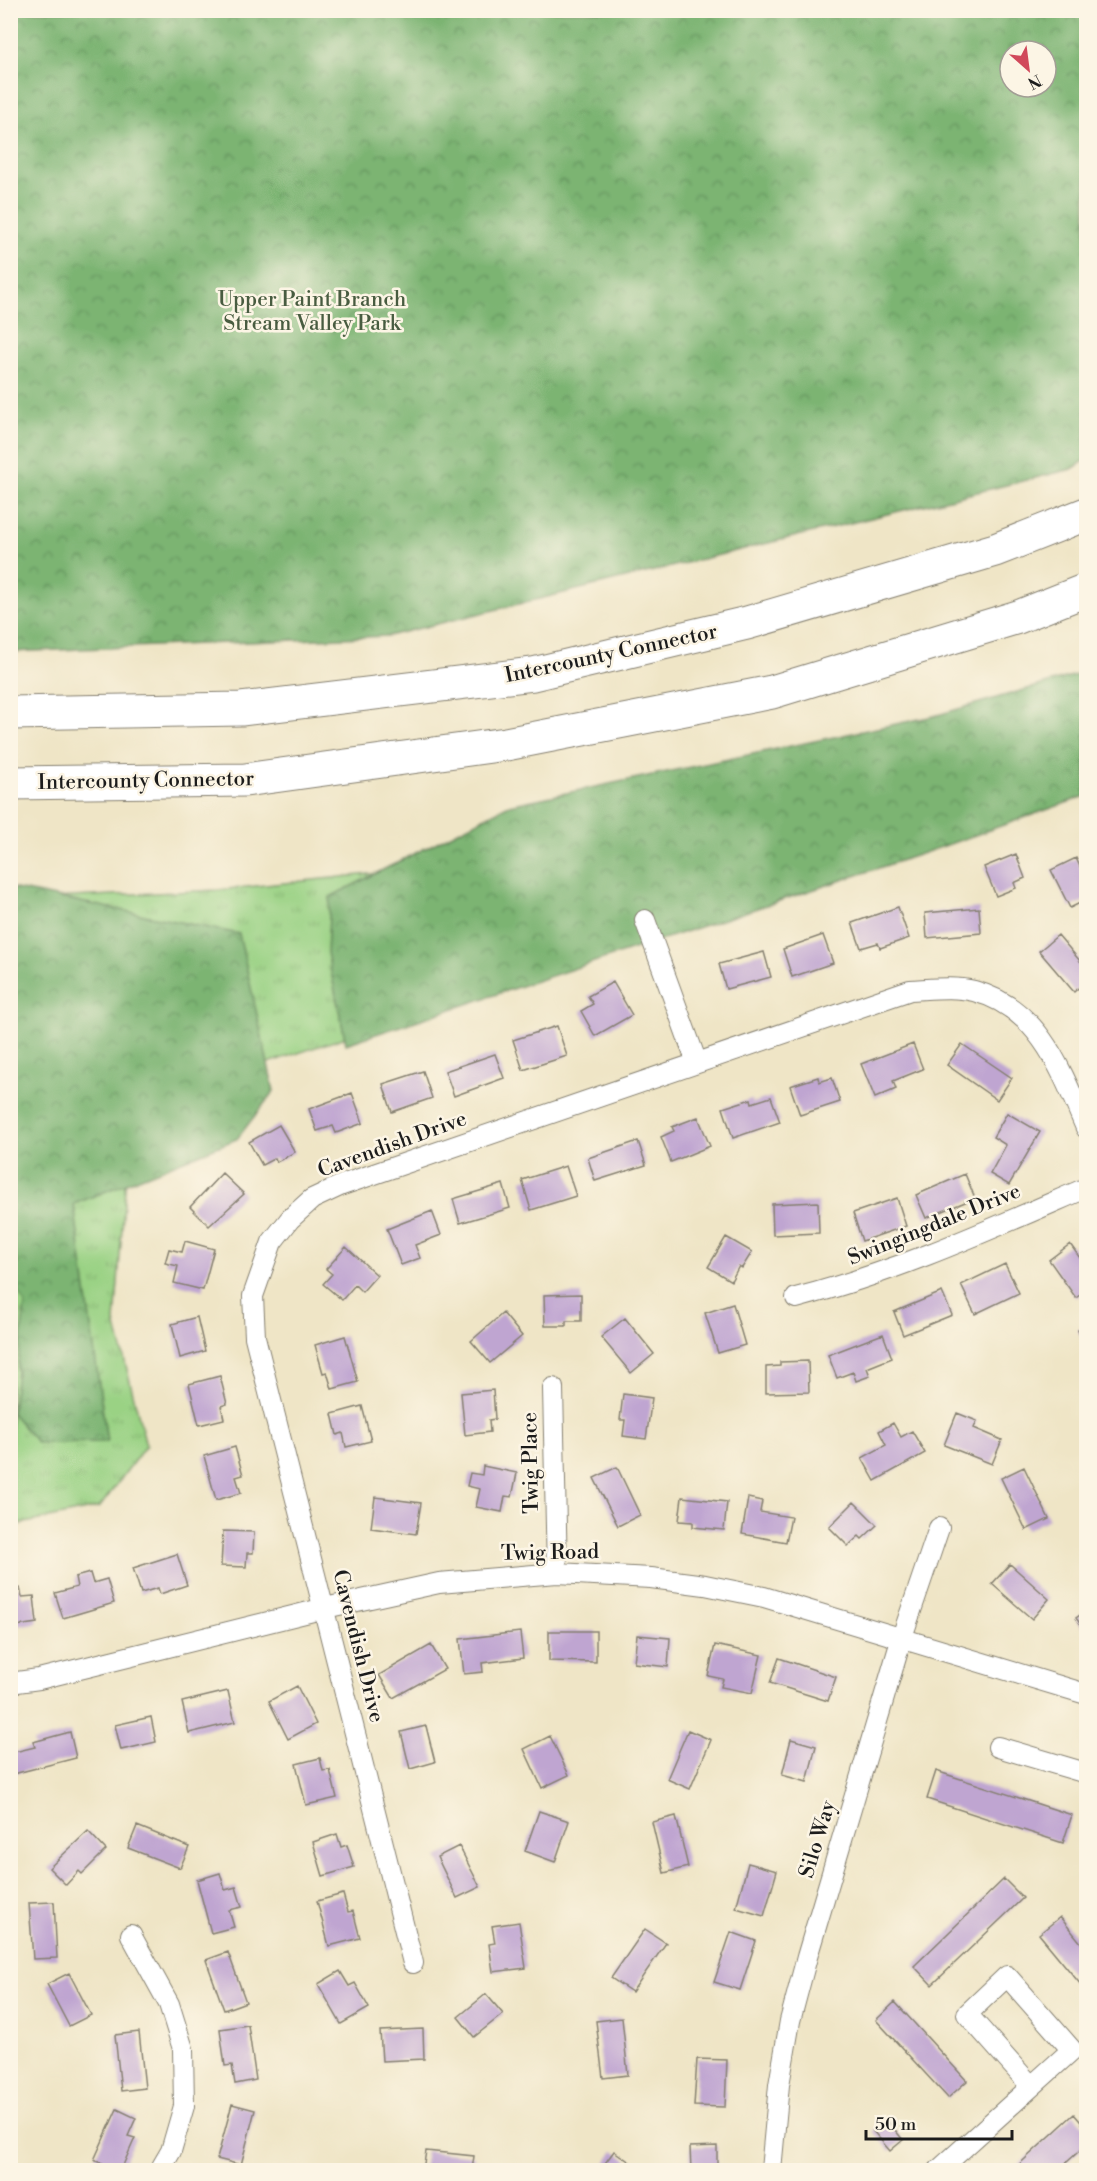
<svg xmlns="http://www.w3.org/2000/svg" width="1097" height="2181" font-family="'Libre Bodoni',serif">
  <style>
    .grass { fill: url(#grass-tufts); stroke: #5b7750; stroke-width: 1.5 }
    .forest { fill: url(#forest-crowns); stroke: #4c6847; stroke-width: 1.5; fill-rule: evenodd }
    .building { fill: #bfa5d1 }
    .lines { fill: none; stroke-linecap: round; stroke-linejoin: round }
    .minor-casing { stroke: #868071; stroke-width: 22 }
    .motorway-casing { stroke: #868071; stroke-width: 35 }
    .minor { stroke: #fff; stroke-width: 20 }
    .motorway { stroke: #fff; stroke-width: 33 }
    .labels { text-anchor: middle; stroke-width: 5; stroke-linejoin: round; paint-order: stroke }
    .park-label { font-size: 21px; fill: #485c40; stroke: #fcf5e5 }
    .street-label { font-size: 21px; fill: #1c1c1c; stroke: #fcf5e5 }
  </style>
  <defs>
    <pattern id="grass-tufts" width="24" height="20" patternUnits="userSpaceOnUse" patternTransform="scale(1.5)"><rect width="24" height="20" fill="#9ad284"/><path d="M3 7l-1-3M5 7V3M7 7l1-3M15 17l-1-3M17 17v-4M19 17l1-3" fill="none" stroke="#84b471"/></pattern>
    <pattern id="forest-crowns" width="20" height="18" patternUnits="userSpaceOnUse" patternTransform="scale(1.5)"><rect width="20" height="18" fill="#7bb472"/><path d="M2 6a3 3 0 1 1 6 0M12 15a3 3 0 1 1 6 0" fill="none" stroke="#64925d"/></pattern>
  </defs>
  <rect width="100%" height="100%" fill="#fcf5e5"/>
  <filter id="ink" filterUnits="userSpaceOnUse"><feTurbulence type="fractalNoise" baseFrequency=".0167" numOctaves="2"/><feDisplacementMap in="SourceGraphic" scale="12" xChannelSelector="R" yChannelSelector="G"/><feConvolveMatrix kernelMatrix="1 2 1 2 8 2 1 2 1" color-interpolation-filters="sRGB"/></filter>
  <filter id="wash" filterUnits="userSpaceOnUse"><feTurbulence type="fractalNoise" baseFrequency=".008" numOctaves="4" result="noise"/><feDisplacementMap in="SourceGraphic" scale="24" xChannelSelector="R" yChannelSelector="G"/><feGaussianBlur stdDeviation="1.35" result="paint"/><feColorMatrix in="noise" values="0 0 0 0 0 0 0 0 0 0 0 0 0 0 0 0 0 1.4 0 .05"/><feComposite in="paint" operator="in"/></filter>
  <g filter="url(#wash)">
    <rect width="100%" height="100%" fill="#efe5c6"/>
    <!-- grass -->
    <path class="grass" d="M398 871 630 942 131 1109 115 1322 146 1445 100 1507 11 1526 10 900 218 890Z"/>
    <!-- forest -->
    <path class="forest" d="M10 11H1086V460L1072 469 388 636 11 652ZM1010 51H1046V87H1010Z
      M1086 672V796L924 853 346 1044 327 953 330 897 509 805 934 716Z
      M11 888 239 934 274 1091 237 1139 74 1204 107 1442 37 1443 12 1413 25 1304 10 1276Z"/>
    <g id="blocks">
      <!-- building -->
      <path class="building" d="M1016 854 1025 878 1014 883 1016 888 996 896 984 867Z
        M1076 858 1086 880V900L1070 908 1051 870Z
        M898 907 909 938 880 948 878 943 861 948 852 923Z
        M979 908 981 933 927 938 925 913Z
        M823 935 833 963 792 977 783 949Z
        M1058 935 1086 968V981L1074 992 1039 951Z
        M764 952 771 977 726 989 719 964Z
        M613 982 632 1015 595 1036 581 1011 593 1004 588 996Z
        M557 1026 567 1056 523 1070 513 1040Z
        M913 1044 923 1069 893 1081 896 1089 875 1098 861 1064Z
        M962 1044 1012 1078 997 1100 947 1065Z
        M495 1054 504 1078 454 1096 445 1071Z
        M423 1071 432 1098 392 1112 383 1084Z
        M818 1077 819 1082 832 1078 840 1102 800 1115 790 1086Z
        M352 1093 363 1123 336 1133 333 1126 317 1131 309 1109Z
        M771 1097 780 1122 733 1138 723 1108 751 1099 752 1103Z
        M1007 1113 1040 1132 1009 1185 990 1174 1006 1145 993 1137Z
        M698 1117 710 1146 671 1162 661 1137 674 1131 672 1127Z
        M279 1125 295 1152 277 1162 275 1158 262 1165 249 1142Z
        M638 1141 646 1165 595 1181 588 1158Z
        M566 1166 576 1196 531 1210 522 1180Z
        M222 1173 244 1194 209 1226 190 1207Z
        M965 1174 975 1198 926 1218 916 1195Z
        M503 1184 510 1208 460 1223 453 1199Z
        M897 1198 906 1226 862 1241 853 1213Z
        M818 1202 819 1233 773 1235 772 1204Z
        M432 1211 441 1235 415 1245 420 1258 401 1265 387 1229Z
        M726 1237 752 1252 742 1268 739 1266 731 1281 708 1267Z
        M185 1241 214 1249 203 1290 174 1283 178 1266 165 1263 169 1249 182 1252Z
        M1070 1244 1080 1258 1085 1255 1086 1258V1290L1076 1298 1049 1260Z
        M346 1247 377 1275 362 1292 355 1285 342 1300 323 1284 332 1274 326 1269Z
        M1005 1264 1019 1293 975 1314 961 1285Z
        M942 1292 952 1315 903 1335 894 1312Z
        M581 1294V1321H566V1326H545L544 1295Z
        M733 1304 745 1345 718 1353 705 1313Z
        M503 1313 522 1336 490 1363 471 1341Z
        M197 1317 205 1351 180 1358 172 1324Z
        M625 1318 654 1354 631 1373 601 1337Z
        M1086 1326V1350L1078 1330Z
        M883 1334 892 1358 867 1368 870 1376 856 1381 853 1372 837 1378 828 1355Z
        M345 1336 358 1382 332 1389 327 1372 323 1373 315 1345Z
        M808 1361 809 1392 766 1393V1367L780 1366V1362Z
        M220 1376 227 1404 221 1406 224 1419 199 1425 189 1384Z
        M493 1390 495 1419 489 1420 490 1432 465 1435 461 1393Z
        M623 1394 652 1398 646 1439 623 1436 625 1420H620Z
        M362 1406 371 1441 346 1447 343 1433 337 1435 332 1414Z
        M957 1413 977 1421 974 1428 1002 1440 992 1464 944 1445Z
        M893 1423 901 1437 912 1431 925 1453 875 1481 862 1458 886 1445 879 1431Z
        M235 1447 243 1475 236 1477 241 1493 216 1500 204 1456Z
        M483 1466 517 1473 512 1497 505 1496 502 1512 476 1507 480 1489 467 1486 470 1473 482 1475Z
        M617 1467 640 1515 618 1526 594 1478Z
        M1024 1467 1049 1519 1026 1530 1001 1478Z
        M375 1497 421 1503 416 1534 371 1528Z
        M682 1497 727 1502 724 1530 693 1527V1522L679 1521Z
        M748 1498 762 1501 760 1512 791 1517 786 1542 742 1534Z
        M854 1502 877 1525 862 1539 859 1536 848 1546 829 1527Z
        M223 1531 254 1532 253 1553H247L246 1567 221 1566Z
        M177 1554 187 1585 160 1594 158 1588 141 1593 133 1568Z
        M1010 1564 1049 1599 1032 1619 992 1584Z
        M90 1573 93 1583 107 1579 114 1603 63 1618 55 1593 77 1587 75 1577Z
        M20 1588 22 1597 34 1596 37 1623 10 1627V1589Z
        M1086 1611V1632L1076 1618Z
        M549 1631H596V1662L549 1661Z
        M520 1632 523 1658 482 1663 483 1672 464 1674 460 1639Z
        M637 1635 670 1638 668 1667 634 1663Z
        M431 1645 445 1669 393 1698 379 1675Z
        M715 1645 761 1655 752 1693 721 1687 723 1679 708 1676Z
        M779 1658 836 1677 828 1701 770 1683Z
        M297 1686 316 1724 288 1739 269 1701Z
        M228 1691 235 1722 189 1733 182 1702Z
        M151 1717 156 1742 121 1750 115 1725Z
        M426 1726 435 1762 410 1769 401 1732Z
        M688 1730 711 1740 690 1789 667 1779Z
        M70 1732 76 1758 13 1774 10 1753 35 1747 33 1742Z
        M550 1736 569 1775 542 1788 524 1749Z
        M791 1739 816 1746 807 1782 782 1775Z
        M320 1758 323 1771 330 1770 337 1798 306 1805 296 1764Z
        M936 1771 1072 1815 1063 1843 927 1799Z
        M539 1811 569 1821 555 1862 525 1851Z
        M676 1816 688 1867 664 1873 652 1822Z
        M137 1826 189 1847 180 1868 128 1848Z
        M88 1831 106 1850 82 1874 79 1871 66 1885 49 1868Z
        M337 1834 341 1847 347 1845 354 1867 323 1876 313 1842Z
        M459 1846 480 1887 457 1898 437 1857Z
        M748 1863 777 1871 764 1916 736 1908Z
        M220 1873 225 1890 236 1887 242 1907 229 1910 234 1927 211 1933 197 1880Z
        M1004 1879 1023 1898 932 1985 914 1966Z
        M343 1894 348 1912 353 1911 360 1938 329 1946 317 1901Z
        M54 1902 57 1958 33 1959 29 1903Z
        M1060 1917 1086 1949V1991L1039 1934Z
        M519 1922 526 1968 493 1972 489 1944 495 1943 492 1926Z
        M645 1929 666 1943 632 1992 611 1978Z
        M731 1932 756 1941 740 1990 714 1982Z
        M228 1952 246 2002 224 2010 206 1960Z
        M340 1971 349 1986 355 1983 369 2008 341 2024 318 1984Z
        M69 1973 91 2015 69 2026 47 1984Z
        M486 1994 503 2014 474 2037 458 2017Z
        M895 2002 967 2081 948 2098 876 2020Z
        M622 2018 628 2075 603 2078 596 2021Z
        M248 2025 256 2080 235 2084 232 2065 225 2066 220 2029Z
        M423 2029 424 2059 382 2061 380 2031Z
        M139 2032 145 2088 121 2091 115 2035Z
        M697 2059 727 2060 725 2107 694 2106Z
        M232 2104 255 2110 241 2165 217 2159Z
        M117 2109 136 2118 128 2136 135 2138 121 2170H117L94 2160Z
        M1074 2114 1086 2128V2145L1058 2170H1013Z
        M887 2120 903 2140 890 2151 873 2131Z
        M717 2146V2170H691L690 2147Z
        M426 2151 474 2156 472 2170H423Z
        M614 2151 634 2165 630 2170H600Z"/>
    </g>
  </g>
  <g filter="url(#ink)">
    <use href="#blocks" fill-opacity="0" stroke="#868071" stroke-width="1.5"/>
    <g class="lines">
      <!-- minor casing -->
      <g class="minor-casing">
        <path id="minor" d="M645 920 697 1063
          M796 1298C897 1272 991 1229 1086 1188
          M553 1388 557 1573
          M10 1683 39 1679 325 1608 439 1583 557 1573 651 1578 705 1585 764 1597 1086 1694
          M998 1747 1086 1773
          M131 1935 169 2004 183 2049 184 2106 171 2151 160 2170
          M413 1963 255 1337 253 1296 272 1242 290 1219 312 1199 342 1185 910 990C931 989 954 986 974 991 1040 1008 1062 1072 1086 1128
          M771 2170 779 2085 790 2021 807 1957 902 1637 939 1528
          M939 2170 1072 2050 1007 1976 967 2014 1031 2086"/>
      </g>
      <!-- motorway casing -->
      <g class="motorway-casing">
        <path id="motorway" d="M10 713 241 709 533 674 747 623 995 550 1086 514
          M10 783 245 780 506 744 772 692 1018 617 1086 590"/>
      </g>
      <!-- minor -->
      <use href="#minor" class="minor"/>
      <!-- motorway -->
      <use href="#motorway" class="motorway"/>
    </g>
  </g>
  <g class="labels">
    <!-- park labels -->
    <g class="park-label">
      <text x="312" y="306">Upper Paint Branch<tspan x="312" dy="24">Stream Valley Park</tspan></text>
    </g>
    <!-- street labels -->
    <g class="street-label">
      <text transform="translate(611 653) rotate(-12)" y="7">Intercounty Connector</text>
      <text transform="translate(146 780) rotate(-1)" y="7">Intercounty Connector</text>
      <text transform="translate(392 1144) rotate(-20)" y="7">Cavendish Drive</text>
      <text transform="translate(934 1224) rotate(-22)" y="7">Swingingdale Drive</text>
      <text transform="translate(530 1463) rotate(-91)" y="7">Twig Place</text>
      <text transform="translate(550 1552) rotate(-1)" y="7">Twig Road</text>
      <text transform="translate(359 1646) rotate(76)" y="7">Cavendish Drive</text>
      <text transform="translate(817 1839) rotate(-73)" y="7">Silo Way</text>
    </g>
  </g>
  <!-- margin -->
  <rect width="1097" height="2181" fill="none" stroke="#fcf5e5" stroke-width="36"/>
  <!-- north arrow -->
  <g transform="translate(1028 69) rotate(152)"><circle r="28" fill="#fcf5e5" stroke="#a29e95" stroke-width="1.5"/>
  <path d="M0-4.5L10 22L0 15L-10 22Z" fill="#d1495b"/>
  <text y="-9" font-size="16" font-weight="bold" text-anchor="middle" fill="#1c1c1c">N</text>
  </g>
  <!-- scale -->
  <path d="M866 2130v9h146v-9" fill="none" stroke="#1c1c1c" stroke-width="3"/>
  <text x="875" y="2130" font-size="18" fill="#1c1c1c" stroke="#fcf5e5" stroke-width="4.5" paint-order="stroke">50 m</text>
</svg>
